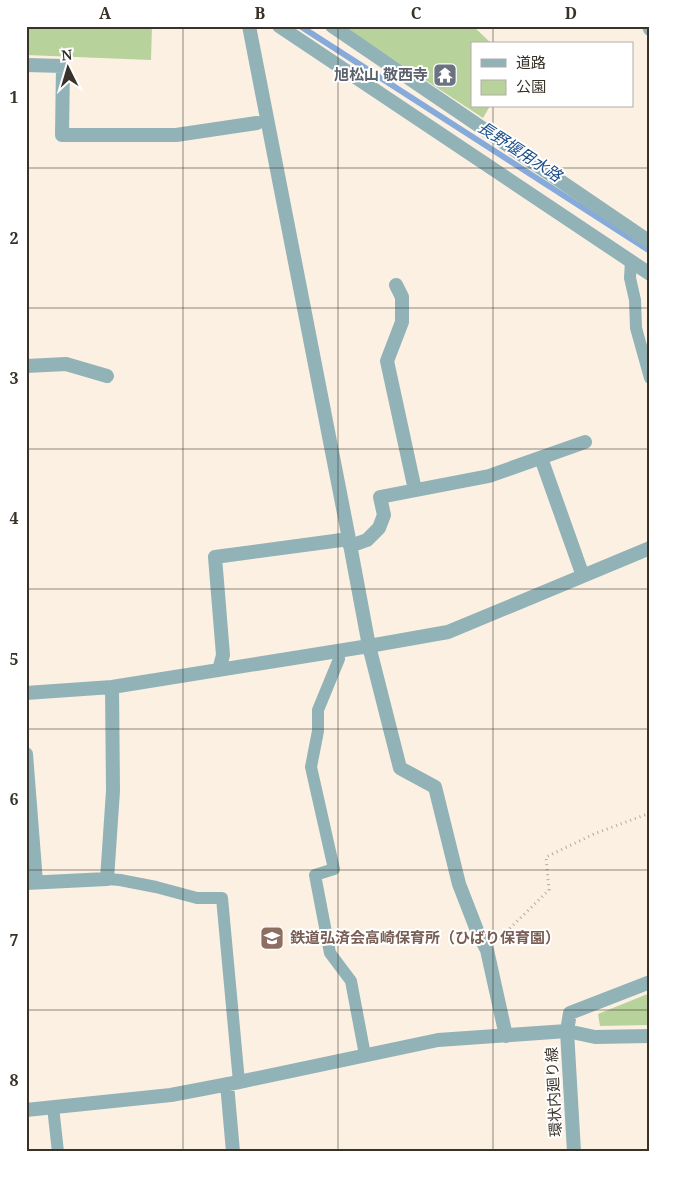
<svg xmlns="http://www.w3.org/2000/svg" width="676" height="1178" font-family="'Noto Serif','Noto Sans JP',serif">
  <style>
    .green { fill: #b8d29c }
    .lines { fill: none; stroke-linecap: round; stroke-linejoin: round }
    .stream { stroke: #86abdb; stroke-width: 6 }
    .path { stroke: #b4aa9e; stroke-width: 3; stroke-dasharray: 1 4; stroke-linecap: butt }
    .service { stroke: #91b2b6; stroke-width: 12 }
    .minor { stroke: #91b2b6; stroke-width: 14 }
    .tertiary { stroke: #91b2b6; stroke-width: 14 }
    .grid { fill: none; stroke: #393229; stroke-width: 1; stroke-opacity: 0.55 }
    .labels { text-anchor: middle; stroke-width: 4; stroke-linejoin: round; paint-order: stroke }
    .worship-label { font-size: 15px; font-weight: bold; fill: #5b616d; stroke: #fff; text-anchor: end }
    .education-label { font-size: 15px; font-weight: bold; fill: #785e54; stroke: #fff; text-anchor: start }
    .street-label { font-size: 15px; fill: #393229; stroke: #fff }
    .water-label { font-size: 16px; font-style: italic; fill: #1f4f8a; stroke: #fff }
    .neatline { fill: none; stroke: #393229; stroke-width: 2 }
    .grid-label { font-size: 16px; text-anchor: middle; font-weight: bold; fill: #393229 }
  </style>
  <rect width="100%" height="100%" fill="#fcf0e2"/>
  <!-- green -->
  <path class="green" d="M26 26H152L151 60 26 55Z
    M343 26H473L492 44H472V106H490L483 118Z
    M650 993V1025L600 1026 598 1014Z"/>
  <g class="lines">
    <!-- stream -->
    <path class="stream" d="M300 26 650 251"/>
    <!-- path -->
    <path class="path" d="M499 939 549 890 546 857 594 834 650 813"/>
    <!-- service -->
    <path class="service" d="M631 261 630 278 635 300 636 328 650 378
      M338 651 339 659 318 710V731L311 767 334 869 315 875 330 953 351 981 365 1055
      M107 879 120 880 156 887 197 898H222L239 1082
      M53 1107 58 1152"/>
    <!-- minor -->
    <path class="minor" d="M249 26 349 539 369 646 400 768 435 787 459 884 478 933 487 950 506 1036
      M279 26 650 274
      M332 26 650 242
      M26 65 63 66 62 135H176L257 123
      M396 285 402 297V322L387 361 415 490
      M26 366 66 364 107 376
      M541 458 583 576
      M350 546 367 540 379 528 384 515 380 497 489 476 585 442
      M219 670 223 655 215 557 349 539
      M26 693 112 687 369 646 448 632 650 548
      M26 754 36 882
      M26 883 107 879 113 791 112 687
      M567 1031 570 1013 650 982
      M227 1084 233 1152
      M26 1110 171 1095 239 1082 438 1040 567 1031 595 1037 650 1036"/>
    <!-- tertiary -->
    <path class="tertiary" d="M649 26 650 29
      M567 1031 574 1152"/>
  </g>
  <!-- grid -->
  <path class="grid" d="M183 26V1152M338 26V1152M493 26V44M493 106V1152M26 168H650M26 308H650M26 449H650M26 589H650M26 729H650M26 870H650M26 1010H650"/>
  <!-- icons -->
  <defs>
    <g id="temple-square" transform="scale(1.25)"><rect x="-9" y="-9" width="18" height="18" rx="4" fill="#6b7280" stroke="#fff"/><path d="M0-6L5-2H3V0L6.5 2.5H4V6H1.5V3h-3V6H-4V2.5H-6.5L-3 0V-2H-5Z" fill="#fff"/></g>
    <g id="school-square" transform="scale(1.25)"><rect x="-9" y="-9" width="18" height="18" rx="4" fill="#8d6e63" stroke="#fff"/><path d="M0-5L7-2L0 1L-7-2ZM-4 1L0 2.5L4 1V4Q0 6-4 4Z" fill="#fff"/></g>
  </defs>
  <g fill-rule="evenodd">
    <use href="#temple-square" x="445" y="75"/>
    <use href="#school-square" x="272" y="938"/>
  </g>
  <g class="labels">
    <!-- worship labels -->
    <g class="worship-label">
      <text x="428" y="80">旭松山 敬西寺</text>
    </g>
    <!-- education labels -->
    <g class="education-label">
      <text x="290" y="943">鉄道弘済会高崎保育所（ひばり保育園）</text>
    </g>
    <!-- street labels -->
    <g class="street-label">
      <text transform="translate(554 1092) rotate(-93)" y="5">環状内廻り線</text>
    </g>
    <!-- water labels -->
    <g class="water-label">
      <text transform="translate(520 151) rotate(33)" y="6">長野堰用水路</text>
    </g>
  </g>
  <!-- border -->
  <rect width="676" height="1178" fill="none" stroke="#ffffff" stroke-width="55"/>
  <!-- legend -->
  <rect x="471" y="42" width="162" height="65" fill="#ffffff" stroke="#b0ada9"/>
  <rect x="481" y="59" width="25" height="8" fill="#91b2b6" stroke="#b0ada9"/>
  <text x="516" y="68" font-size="15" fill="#393229">道路</text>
  <rect x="481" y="80" width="25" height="15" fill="#b8d29c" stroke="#b0ada9"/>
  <text x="516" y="92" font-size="15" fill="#393229">公園</text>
  <!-- north arrow -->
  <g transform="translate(68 68) rotate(355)" stroke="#ffffff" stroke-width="4" paint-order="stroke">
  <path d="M0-4L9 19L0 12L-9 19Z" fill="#393229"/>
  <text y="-8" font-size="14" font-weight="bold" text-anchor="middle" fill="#393229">N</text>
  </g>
  <rect x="28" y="28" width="620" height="1122" class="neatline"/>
  <g class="grid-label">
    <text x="105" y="19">A</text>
    <text x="260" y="19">B</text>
    <text x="416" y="19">C</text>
    <text x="571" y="19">D</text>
    <text x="14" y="103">1</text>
    <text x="14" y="244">2</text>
    <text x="14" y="384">3</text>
    <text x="14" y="524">4</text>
    <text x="14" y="665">5</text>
    <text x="14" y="805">6</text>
    <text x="14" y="946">7</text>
    <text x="14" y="1086">8</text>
  </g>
</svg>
